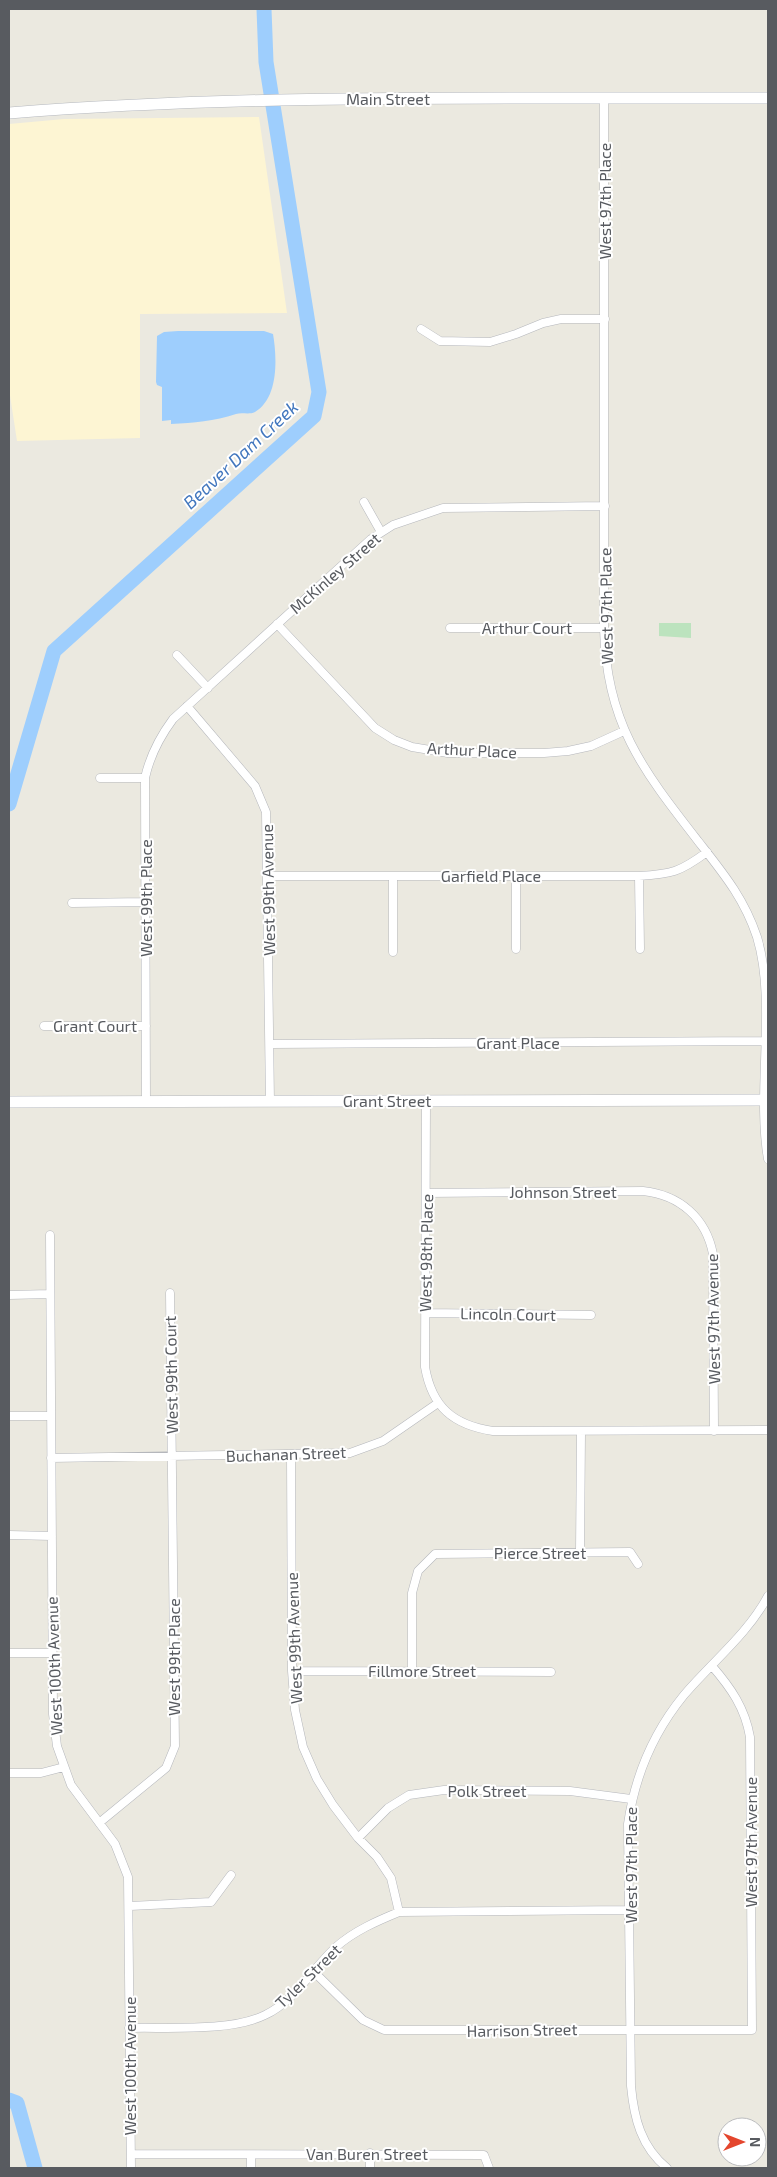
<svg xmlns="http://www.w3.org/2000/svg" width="777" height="2177" font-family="'Exo 2',sans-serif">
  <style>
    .commercial { fill: #fdf5d3 }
    .green { fill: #bce3be }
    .water { fill: #9ecefd }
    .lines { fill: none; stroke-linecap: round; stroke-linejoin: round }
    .river { stroke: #9ecefd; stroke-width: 15 }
    .street-casing { stroke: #b5b7bc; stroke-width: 9 }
    .secondary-casing { stroke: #b5b8be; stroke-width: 12 }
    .street { stroke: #fff; stroke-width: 8 }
    .secondary { stroke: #fff; stroke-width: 11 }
    .labels { text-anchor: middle; stroke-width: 4; stroke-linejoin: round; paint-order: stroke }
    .street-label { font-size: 16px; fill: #585b60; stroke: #fff }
    .water-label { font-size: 18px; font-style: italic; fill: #4277be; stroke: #fff }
  </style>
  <rect width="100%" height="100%" fill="#ebe9e0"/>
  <!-- commercial -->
  <path class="commercial" d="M259 117 287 313 140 314V438L17 441 9 389V124L64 119Z"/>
  <!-- green -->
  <path class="green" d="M659 623H691V638L659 636Z"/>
  <!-- water -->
  <path class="water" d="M178 331H264L273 334C277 357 279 398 255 412 249 415 242 412 236 414 214 421 194 423 171 424V420L162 421V387L157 385 156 382 157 336 164 332Z"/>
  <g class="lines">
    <!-- river -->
    <path class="river" d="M9 804 54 651 314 416 319 392 266 62 264 9
      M9 2100 17 2103 35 2168"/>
    <!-- street casing -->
    <g class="street-casing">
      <path id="street" d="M604 98V628C606 723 642 769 698 841 723 873 744 898 757 937 777 1003 756 1091 768 1159
        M421 329 440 341 490 342 516 334 543 323 561 319H605
        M364 502 381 532
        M277 624 375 728 394 740 412 747 448 753H544L568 751 591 746 624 731
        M450 628H604
        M177 655 208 688
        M187 706 255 786 266 812 270 1102
        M100 778H145
        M268 876H639C672 874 680 872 707 852
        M516 876V949
        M639 876 640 949
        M393 877V952
        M72 903 146 902
        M44 1026H146
        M270 1044 766 1041
        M426 1101 425 1367C432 1407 453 1425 493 1431L768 1430
        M146 1102 145 778C150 755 159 738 173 719L371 539 393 525 443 508 605 506
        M426 1193 643 1191C680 1195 706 1218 713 1254L714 1431
        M50 1235 53 1714 57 1746 71 1785 115 1844 128 1877 131 2168
        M9 1295 50 1294
        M425 1313 591 1315
        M9 1416H51
        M291 1455 292 1671 295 1710 303 1747 317 1779 333 1805 358 1838 377 1857 391 1878 399 1912
        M51 1458 350 1453 383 1441 438 1403
        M9 1535 52 1536
        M580 1553 581 1432
        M9 1653H52
        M292 1671 551 1672
        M412 1671V1593L418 1571 435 1554 630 1552 638 1564
        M9 1773H41L64 1767
        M99 1823 166 1768 175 1746 170 1293
        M358 1838 388 1808 409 1795 444 1790 570 1791 631 1799
        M130 1906 211 1902 231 1875
        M313 1971 363 2020 384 2030H752L750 1737C745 1708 731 1688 712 1666
        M129 2028C169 2027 230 2032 265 2015 295 2001 312 1969 336 1947 354 1931 377 1921 399 1912L631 1910
        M131 2154 484 2155 489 2168
        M251 2155V2168
        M370 2168V2153
        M667 2168C641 2147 634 2118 631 2086L628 1824C635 1775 653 1733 684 1695 712 1662 747 1635 768 1596"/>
    </g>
    <!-- secondary casing -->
    <g class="secondary-casing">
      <path id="secondary" d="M9 113C261 93 515 99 768 98
        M9 1102 768 1100"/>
    </g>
    <!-- street -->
    <use href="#street" class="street"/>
    <!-- secondary -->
    <use href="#secondary" class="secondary"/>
  </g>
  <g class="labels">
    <!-- street labels -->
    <g class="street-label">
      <text x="388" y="105">Main Street</text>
      <text transform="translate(605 201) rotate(-90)" y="6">West 97th Place</text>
      <text transform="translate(335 573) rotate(-41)" y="6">McKinley Street</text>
      <text transform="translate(606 606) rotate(-91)" y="6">West 97th Place</text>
      <text x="527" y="634">Arthur Court</text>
      <text transform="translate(472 750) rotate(3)" y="6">Arthur Place</text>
      <text x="491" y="882">Garfield Place</text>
      <text transform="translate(268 890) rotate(-91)" y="6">West 99th Avenue</text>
      <text transform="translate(146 898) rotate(-90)" y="6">West 99th Place</text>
      <text x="95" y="1032">Grant Court</text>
      <text x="518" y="1049">Grant Place</text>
      <text x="387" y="1107">Grant Street</text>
      <text x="563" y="1198">Johnson Street</text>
      <text transform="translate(426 1253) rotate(-89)" y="6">West 98th Place</text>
      <text transform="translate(508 1314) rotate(1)" y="6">Lincoln Court</text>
      <text transform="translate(713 1319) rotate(-91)" y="6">West 97th Avenue</text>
      <text transform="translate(171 1375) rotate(-91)" y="6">West 99th Court</text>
      <text transform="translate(286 1454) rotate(-2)" y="6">Buchanan Street</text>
      <text x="540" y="1559">Pierce Street</text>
      <text transform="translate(294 1638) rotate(-92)" y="6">West 99th Avenue</text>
      <text transform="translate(174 1657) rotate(-90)" y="6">West 99th Place</text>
      <text transform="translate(54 1666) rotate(-92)" y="6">West 100th Avenue</text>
      <text x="422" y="1677">Fillmore Street</text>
      <text x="487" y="1797">Polk Street</text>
      <text transform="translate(751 1842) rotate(-90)" y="6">West 97th Avenue</text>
      <text transform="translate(631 1865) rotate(-90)" y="6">West 97th Place</text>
      <text transform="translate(308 1976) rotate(-44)" y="6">Tyler Street</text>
      <text transform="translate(522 2030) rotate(-1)" y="6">Harrison Street</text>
      <text transform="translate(130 2066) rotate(-90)" y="6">West 100th Avenue</text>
      <text x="367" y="2160">Van Buren Street</text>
    </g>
    <!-- water labels -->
    <g class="water-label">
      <text transform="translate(241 455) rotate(-43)" y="6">Beaver Dam Creek</text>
    </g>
  </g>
  <!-- border -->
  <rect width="777" height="2177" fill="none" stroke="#585b60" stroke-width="20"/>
  <!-- north arrow -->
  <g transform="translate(742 2142) rotate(90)"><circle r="24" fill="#ffffff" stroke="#bcbdbf"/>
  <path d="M0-4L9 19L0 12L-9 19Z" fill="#e4462d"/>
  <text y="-8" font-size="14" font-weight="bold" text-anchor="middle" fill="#585b60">N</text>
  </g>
</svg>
